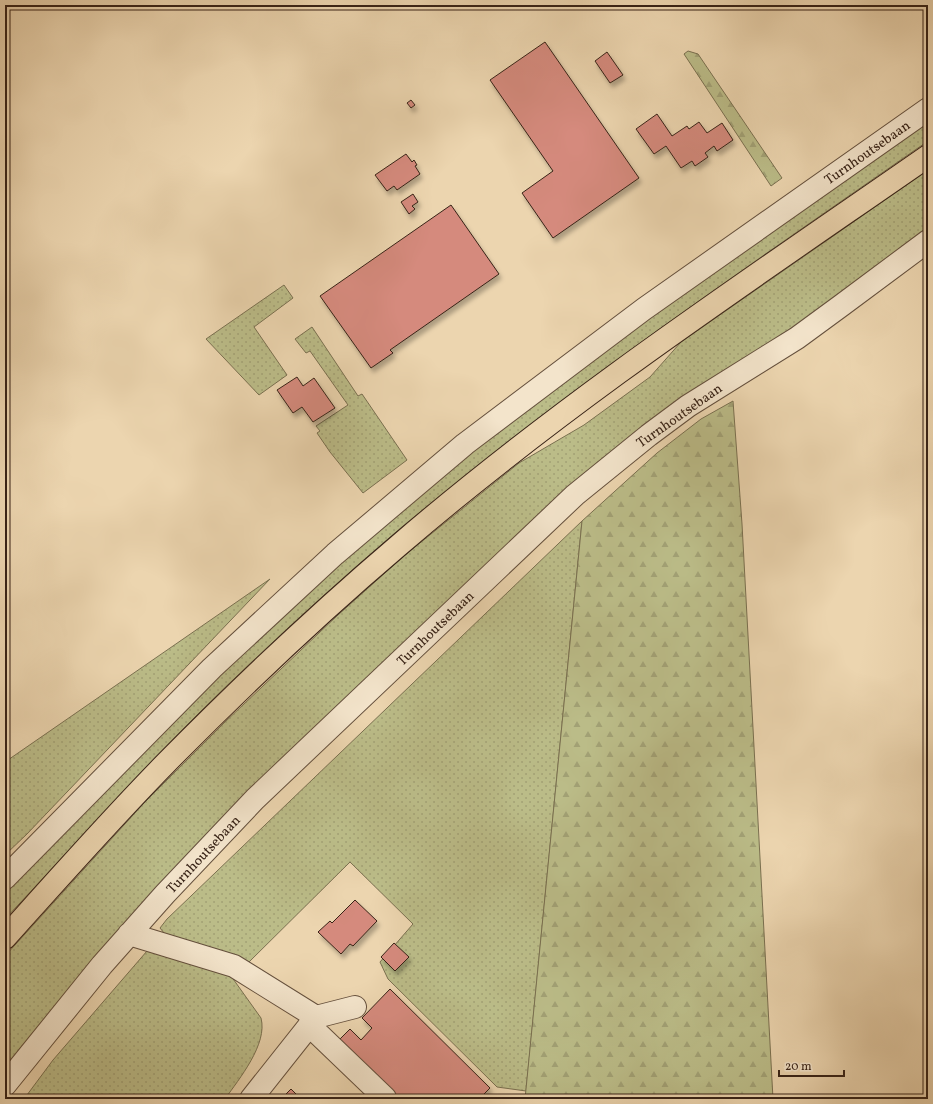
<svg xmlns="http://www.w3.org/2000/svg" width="933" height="1104" font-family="Vollkorn,serif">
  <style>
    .grass { fill: url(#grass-dots); stroke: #7a7050 }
    .forest { fill: url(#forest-firs); stroke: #7a7050 }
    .building { fill: #d58a7d; stroke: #382317; filter: url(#shadow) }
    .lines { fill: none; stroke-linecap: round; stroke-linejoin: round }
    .minor-casing { stroke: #65503d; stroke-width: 24 }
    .major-casing { stroke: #382317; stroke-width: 24 }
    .minor { stroke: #f3e4cb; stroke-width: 22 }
    .major { stroke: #ecd5af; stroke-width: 22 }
    .labels { text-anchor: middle; stroke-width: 4; stroke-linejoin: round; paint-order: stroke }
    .street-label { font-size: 14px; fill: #382317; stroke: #f3e4cb }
  </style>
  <defs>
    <pattern id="grass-dots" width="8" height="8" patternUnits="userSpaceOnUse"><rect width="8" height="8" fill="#bbbc88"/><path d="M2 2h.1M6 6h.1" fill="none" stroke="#a2a175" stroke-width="1.8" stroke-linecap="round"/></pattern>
    <pattern id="forest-firs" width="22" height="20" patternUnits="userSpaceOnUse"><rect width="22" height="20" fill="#bbbc88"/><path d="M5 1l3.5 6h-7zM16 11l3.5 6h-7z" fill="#a2a175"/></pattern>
    <filter id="shadow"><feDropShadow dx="2.5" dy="4.5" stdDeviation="2" flood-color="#0004"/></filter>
  </defs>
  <rect width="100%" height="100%" fill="#ecd5af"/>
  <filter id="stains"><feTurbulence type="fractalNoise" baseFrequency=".005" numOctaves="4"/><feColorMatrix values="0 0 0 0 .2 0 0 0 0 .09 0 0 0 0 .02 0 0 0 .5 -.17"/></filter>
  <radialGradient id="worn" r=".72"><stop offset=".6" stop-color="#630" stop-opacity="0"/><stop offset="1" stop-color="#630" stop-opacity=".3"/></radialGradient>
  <!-- grass -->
  <path class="grass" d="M928 117V141C783 242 637 341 498 450 467 476 434 500 403 526 334 585 266 647 201 711 134 778 70 850 5 919V888L132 758 347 554 524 409Z
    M928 170V232L526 529 5 1074V956L144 803 225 722 338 615 405 555 519 463 584 425 650 377 681 342Z
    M284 285 293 298 254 327 287 375 259 395 206 339Z
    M312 327 358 396 362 394 407 460 363 493 330 452 317 433 320 431 316 426 348 405 310 351 306 353 295 339Z
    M582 521 526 1091 497 1087 388 979 380 962 413 924 350 862 248 963 168 938 160 928 167 919Z
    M270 579 27 834 5 855V762Z
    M147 951 231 976 261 1018C268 1044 239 1079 225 1099H24L53 1060Z"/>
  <!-- forest -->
  <path class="forest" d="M688 51 698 54 782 178 771 186 684 54Z
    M733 401 742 524 773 1099H525L582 521 657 453 701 419Z"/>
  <!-- building -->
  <path class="building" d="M545 42 639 178 553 238 522 193 553 171 490 80Z
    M607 52 623 75 610 83 595 61Z
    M411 100 415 105 411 108 407 103Z
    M657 114 672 136 687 126 689 129 699 122 707 133 722 123 733 140 717 151 714 146 705 153 708 157 695 166 692 161 681 168 666 146 654 154 636 129Z
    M406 154 412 162 414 160 417 165 415 166 420 174 397 190 394 186 387 191 375 175Z
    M413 194 418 202 412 206 415 209 409 214 401 202Z
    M451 205 499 274 390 350 393 353 371 368 320 296Z
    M297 377 303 386 314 378 335 408 313 422 302 407 293 413 277 390Z
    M355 900 377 921 353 946 350 944 341 954 318 932 330 921 332 923Z
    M394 943 409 957 395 971 381 957Z
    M390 989 490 1088 479 1099H394L336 1043 350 1029 361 1040 372 1028 362 1018Z
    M291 1089 301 1099H281Z"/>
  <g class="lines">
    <!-- minor casing -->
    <g class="minor-casing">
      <path id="minor" d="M5 878 212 668 335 554 465 444 644 309 928 109
        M129 934 234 966 316 1017 355 1007
        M309 1025 385 1098
        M5 1085 102 965 165 894 255 799 575 495 649 435 688 406 797 338 842 305 928 241
        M251 1099 316 1017"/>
    </g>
    <!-- major casing -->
    <g class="major-casing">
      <path id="major" d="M5 938C58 879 111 819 166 763 240 688 317 615 398 546 564 403 748 281 928 156"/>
    </g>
    <!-- minor -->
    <use href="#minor" class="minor"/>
    <!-- major -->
    <use href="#major" class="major"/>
  </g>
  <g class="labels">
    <!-- street labels -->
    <g class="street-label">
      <text transform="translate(867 152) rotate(-35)" y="5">Turnhoutsebaan</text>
      <text transform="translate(679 415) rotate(-35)" y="5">Turnhoutsebaan</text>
      <text transform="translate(435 628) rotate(-44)" y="5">Turnhoutsebaan</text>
      <text transform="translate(203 854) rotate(-47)" y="5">Turnhoutsebaan</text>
    </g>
  </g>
  <!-- margin -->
  <rect width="933" height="1104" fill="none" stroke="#ecd5af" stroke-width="20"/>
  <rect x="6" y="6" width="921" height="1092" fill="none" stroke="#382317" stroke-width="2"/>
  <rect x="10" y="10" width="913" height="1084" fill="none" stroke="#382317"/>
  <!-- scale -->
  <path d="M779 1070v6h65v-6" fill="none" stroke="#382317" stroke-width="2"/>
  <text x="785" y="1070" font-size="12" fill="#382317" stroke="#f3e4cb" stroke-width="3" paint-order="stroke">20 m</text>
  <rect width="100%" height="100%" filter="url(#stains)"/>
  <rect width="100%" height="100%" fill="url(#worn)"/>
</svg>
